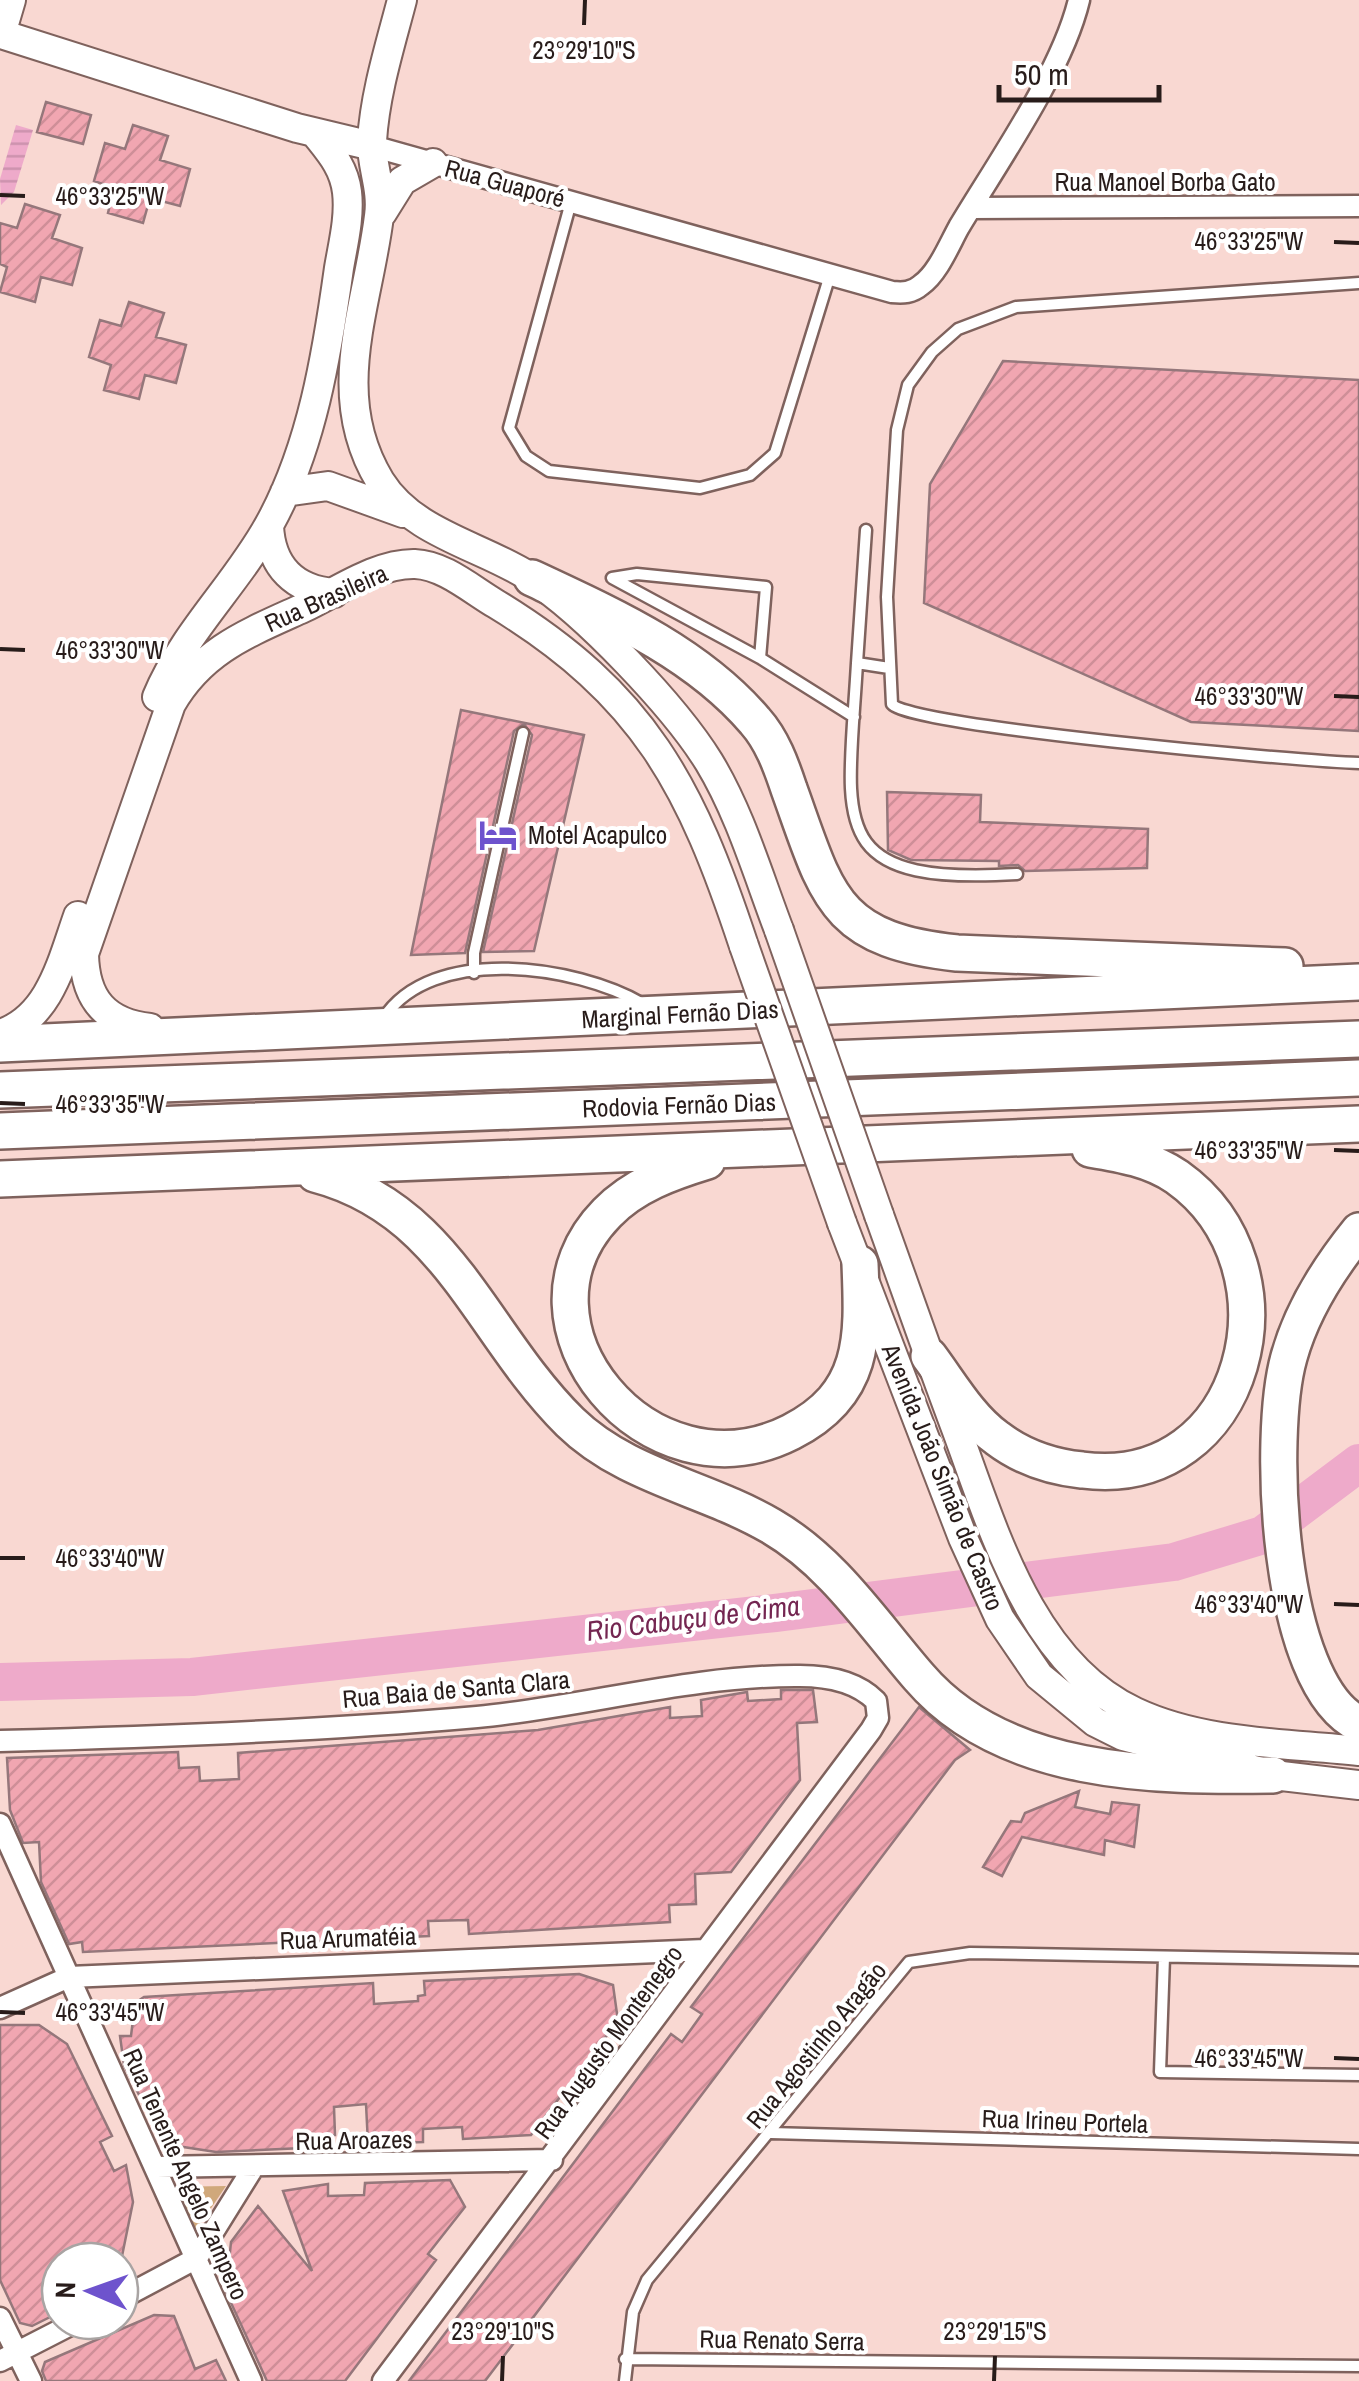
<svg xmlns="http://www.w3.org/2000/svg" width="1359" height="2381" font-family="'Archivo Narrow',sans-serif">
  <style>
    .green { fill: #d0a87b }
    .water { fill: url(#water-rules) }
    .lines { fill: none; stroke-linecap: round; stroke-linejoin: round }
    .river { stroke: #eeaaca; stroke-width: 38 }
    .building { fill: url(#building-hatch); stroke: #95777b; stroke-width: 2.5 }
    .lane-casing { stroke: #7f625d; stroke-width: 15 }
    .street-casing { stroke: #7f625d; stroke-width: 25 }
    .secondary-casing { stroke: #7f625d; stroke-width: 32 }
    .highway-casing { stroke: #7f625d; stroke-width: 40 }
    .lane { stroke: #fff; stroke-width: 10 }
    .street { stroke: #fff; stroke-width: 20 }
    .secondary { stroke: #fff; stroke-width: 28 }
    .highway { stroke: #fff; stroke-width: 35 }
    .secondary-bridge-casing { stroke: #7f625d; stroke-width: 32; stroke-linecap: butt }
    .secondary-bridge { stroke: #fff; stroke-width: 28 }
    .ticks { fill: none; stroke: #281c1a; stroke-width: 4 }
    .labels { text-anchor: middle; stroke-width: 8; stroke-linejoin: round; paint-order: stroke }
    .street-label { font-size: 25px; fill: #281c1a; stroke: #fff }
    .poi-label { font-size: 25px; fill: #281c1a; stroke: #fff; text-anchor: start }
    .water-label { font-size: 28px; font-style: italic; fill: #742651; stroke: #fff }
    .ticks-label { font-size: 25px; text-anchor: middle; fill: #281c1a; stroke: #fff; stroke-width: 8; stroke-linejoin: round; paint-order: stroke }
  </style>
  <defs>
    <pattern id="water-rules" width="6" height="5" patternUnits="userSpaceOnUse" patternTransform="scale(2.5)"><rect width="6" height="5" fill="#eeaaca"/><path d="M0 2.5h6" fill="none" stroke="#cc92ad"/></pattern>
    <pattern id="building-hatch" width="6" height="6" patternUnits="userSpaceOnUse" patternTransform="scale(2.5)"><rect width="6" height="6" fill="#f1a6b1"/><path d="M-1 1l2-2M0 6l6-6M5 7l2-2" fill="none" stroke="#cf8e98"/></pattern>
  </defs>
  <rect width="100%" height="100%" fill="#f9d8d2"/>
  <!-- green -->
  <path class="green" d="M226 2186 191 2238 165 2187Z"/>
  <!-- water -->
  <path class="water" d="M16 125 33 130 14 192 1 205 0 179Z"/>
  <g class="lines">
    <!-- river -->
    <path class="river" d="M0 1682 192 1677 775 1613 1174 1562 1263 1535 1359 1463"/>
  </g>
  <!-- building -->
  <path class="building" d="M46 102 91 115 83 144 37 132Z
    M133 125 168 136 160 160 190 169 180 206 150 198 143 223 108 213 114 188 94 181 105 143 125 149Z
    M25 204 60 215 52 238 82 248 72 285 41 277 35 302 0 292 7 267 0 264V223L17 228Z
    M129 302 164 313 156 337 186 345 176 383 145 375 139 399 104 390 111 365 89 357 100 320 121 326Z
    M1003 361 1359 380V731L1191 722 924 603 930 484Z
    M461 710 584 735 534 951 483 952 532 735 524 724 514 731 465 953 411 955Z
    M887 792 981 795 980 822 1148 829 1147 868 1025 871 1018 865 999 866V861L911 860 888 850Z
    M781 1690H813L817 1722 797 1723 800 1780 731 1872 695 1874 696 1904 669 1905 670 1922 469 1934 468 1920 428 1921 429 1936 83 1952 82 1942 69 1944 41 1882 39 1842 23 1843 10 1810 7 1758 178 1752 179 1768 199 1767 200 1781 239 1779 238 1753 538 1730 670 1707V1718L702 1716 701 1700 747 1692 748 1701 781 1699Z
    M919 1707 970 1750 955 1760 485 2381H409L671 2034 682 2042 702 2014 691 2007Z
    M1079 1791 1075 1807 1110 1814 1112 1802 1139 1805 1134 1847 1105 1840 1104 1855 1022 1837 1002 1876 983 1867 1011 1821 1021 1822 1025 1813Z
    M579 1974 613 1985 618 2021 531 2135 463 2139 462 2127 423 2129V2142L368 2144 366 2104 334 2107 335 2135 302 2136 303 2148 216 2152 164 2144 124 2065 120 2036H131L135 2003 144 1997 373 1983 374 2004 418 2001V1996L425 1995 424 1981Z
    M0 2025H39L67 2044 112 2136 100 2142 114 2171 126 2165 133 2202 121 2261H60V2312L32 2326 20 2323 0 2280Z
    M450 2180 465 2207 428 2254 436 2260 345 2381H267L226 2292 231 2242 258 2206 312 2271 283 2191 328 2184V2196L364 2195 365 2183Z
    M154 2315 174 2316 195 2369 216 2360 226 2381H46L42 2371 45 2362Z"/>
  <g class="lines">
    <!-- lane casing -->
    <g class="lane-casing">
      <path id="lane" d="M571 202 509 428 526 456 549 471 700 488 750 475 775 453 830 275
        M1359 283 1016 307 958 329 932 352 908 385 897 430 887 597 892 704C906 726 1306 762 1359 763
        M760 658 766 587 637 574 612 578 760 658 854 717
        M857 663 866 530
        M889 668 857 663C848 822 822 886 1017 874
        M474 973V953L523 733
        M383 1019C431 944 576 965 643 1004
        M1164 1957 1160 2072 1359 2075
        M771 2133 1359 2149
        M625 2359 1359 2366
        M625 2381 633 2312 647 2280 909 1962 970 1953 1359 1960"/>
    </g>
    <!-- street casing -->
    <g class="street-casing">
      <path id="street" d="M372 146 892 292C903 293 912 293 921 285 938 273 949 245 959 227 998 162 1062 71 1079 0
        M971 208 1359 206
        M0 1741C159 1737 318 1731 477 1717 584 1707 691 1675 800 1676 828 1676 856 1681 876 1701L878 1718 871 1730 383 2381
        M0 1824 251 2381
        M0 2008 69 1977 705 1950
        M157 2167 552 2160
        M120 2299 197 2258 253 2168
        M0 2318 31 2381
        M0 2361 78 2321"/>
    </g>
    <!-- secondary casing -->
    <g class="secondary-casing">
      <path id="secondary" d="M11 0 1 34 297 128 372 146
        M402 0C390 46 375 93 372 141 371 166 383 189 379 216 368 307 327 394 380 481 413 534 480 545 530 577 585 612 675 707 709 762 740 813 758 875 779 930
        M382 213 402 181 433 163
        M285 492 328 486 403 513
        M269 526C271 567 295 590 334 593
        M157 697C184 632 236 585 269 525 312 448 327 354 339 268 343 244 350 217 347 192 344 167 330 152 315 133
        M150 1028C106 1023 85 1000 84 954L171 704C202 650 248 633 303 608 337 592 377 563 415 564 444 565 472 590 496 604 645 695 691 786 744 946
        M0 1034C50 1018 62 961 78 916
        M879 1215C904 1284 928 1354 954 1423 992 1524 1028 1662 1135 1712 1203 1744 1286 1743 1359 1751
        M842 1223 963 1538 1000 1619 1039 1676 1095 1722 1123 1736 1273 1775 1359 1785"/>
    </g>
    <!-- highway casing -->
    <g class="highway-casing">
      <path id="highway" d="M532 578C611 615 697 653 755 721 772 740 781 765 789 789 827 894 832 940 957 953L1285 966
        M0 1044 1359 982
        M0 1090 1359 1039
        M0 1131 1359 1078
        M707 1161C671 1172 634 1185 607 1213 499 1323 649 1504 791 1432 866 1394 863 1337 860 1264
        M315 1174C449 1209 480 1333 570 1422 625 1476 706 1488 771 1526 833 1562 873 1624 919 1677 1003 1775 1154 1777 1273 1775
        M0 1179 1359 1124
        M1359 1231C1329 1268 1302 1310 1289 1357 1267 1434 1276 1685 1359 1724
        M929 1356C950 1384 969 1418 997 1438 1022 1457 1052 1467 1082 1470 1248 1492 1304 1267 1177 1177 1151 1159 1120 1154 1090 1149"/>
    </g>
    <!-- lane -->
    <use href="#lane" class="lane"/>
    <!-- street -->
    <use href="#street" class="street"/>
    <!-- secondary -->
    <use href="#secondary" class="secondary"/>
    <!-- highway -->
    <use href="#highway" class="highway"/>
    <!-- secondary-bridge casing -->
    <g class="secondary-bridge-casing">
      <path id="secondary-bridge" d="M779 930 879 1215
        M744 946 842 1223"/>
    </g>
    <!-- secondary-bridge -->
    <use href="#secondary-bridge" class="secondary-bridge"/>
  </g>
  <!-- ticks -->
  <path class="ticks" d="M584 25 585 0M0 195 25 196M1334 242 1359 243M0 649 25 650M1334 696 1359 697M0 1103 25 1104M1334 1150 1359 1151M0 1558H25M1334 1604 1359 1605M0 2012 25 2013M1334 2058 1359 2059M502 2381 503 2356M994 2381 995 2356"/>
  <!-- icons -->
  <defs>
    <g id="hotel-bare" transform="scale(3)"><path d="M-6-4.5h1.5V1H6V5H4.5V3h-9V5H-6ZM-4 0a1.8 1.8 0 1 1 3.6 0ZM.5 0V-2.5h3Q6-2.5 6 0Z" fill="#6e53cd" stroke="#fff" stroke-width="2.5" paint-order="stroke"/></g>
  </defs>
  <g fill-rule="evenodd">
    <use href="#hotel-bare" x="498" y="835"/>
  </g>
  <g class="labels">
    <!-- street labels -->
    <g class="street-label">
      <text x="1165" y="191">Rua Manoel Borba Gato</text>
      <text transform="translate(505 183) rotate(15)" y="9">Rua Guaporé</text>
      <text transform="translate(326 598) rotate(-24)" y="9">Rua Brasileira</text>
      <text transform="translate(680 1014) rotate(-3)" y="9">Marginal Fernão Dias</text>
      <text transform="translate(679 1105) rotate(-2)" y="9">Rodovia Fernão Dias</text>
      <text transform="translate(943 1477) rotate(68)" y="9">Avenida João Simão de Castro</text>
      <text transform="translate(456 1689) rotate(-5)" y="9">Rua Baia de Santa Clara</text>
      <text transform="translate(348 1938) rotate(-2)" y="9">Rua Arumatéia</text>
      <text transform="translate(608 2042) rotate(-54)" y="9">Rua Augusto Montenegro</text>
      <text transform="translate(816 2045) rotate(-51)" y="9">Rua Agostinho Aragão</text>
      <text transform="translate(1065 2121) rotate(2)" y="9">Rua Irineu Portela</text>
      <text transform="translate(354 2140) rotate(-1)" y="9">Rua Aroazes</text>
      <text transform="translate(186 2174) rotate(66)" y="9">Rua Tenente Angelo Zampero</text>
      <text transform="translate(782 2340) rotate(1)" y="9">Rua Renato Serra</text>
    </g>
    <!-- poi labels -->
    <g class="poi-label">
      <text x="528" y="844">Motel Acapulco</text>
    </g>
    <!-- water labels -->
    <g class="water-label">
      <text transform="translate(693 1618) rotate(-7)" y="10">Rio Cabuçu de Cima</text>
    </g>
  </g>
  <g class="ticks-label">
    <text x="584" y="59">23°29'10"S</text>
    <text x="110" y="205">46°33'25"W</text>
    <text x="1249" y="250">46°33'25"W</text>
    <text x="110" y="659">46°33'30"W</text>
    <text x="1249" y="705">46°33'30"W</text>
    <text x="110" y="1113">46°33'35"W</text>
    <text x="1249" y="1159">46°33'35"W</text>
    <text x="110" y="1567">46°33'40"W</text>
    <text x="1249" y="1613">46°33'40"W</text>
    <text x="110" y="2021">46°33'45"W</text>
    <text x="1249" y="2067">46°33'45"W</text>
    <text x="503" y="2340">23°29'10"S</text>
    <text x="995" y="2340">23°29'15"S</text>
  </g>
  <!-- north arrow -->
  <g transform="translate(90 2291) rotate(272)"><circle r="48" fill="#ffffff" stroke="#a9a4a3" stroke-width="2.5"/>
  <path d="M0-8L18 38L0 25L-18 38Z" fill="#6e53cd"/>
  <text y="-15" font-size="28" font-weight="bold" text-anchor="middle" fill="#281c1a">N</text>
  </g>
  <!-- scale -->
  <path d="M999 85v15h160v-15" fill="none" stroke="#281c1a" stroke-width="5"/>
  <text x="1014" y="85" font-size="30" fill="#281c1a" stroke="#ffffff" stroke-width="8" paint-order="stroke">50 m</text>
</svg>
